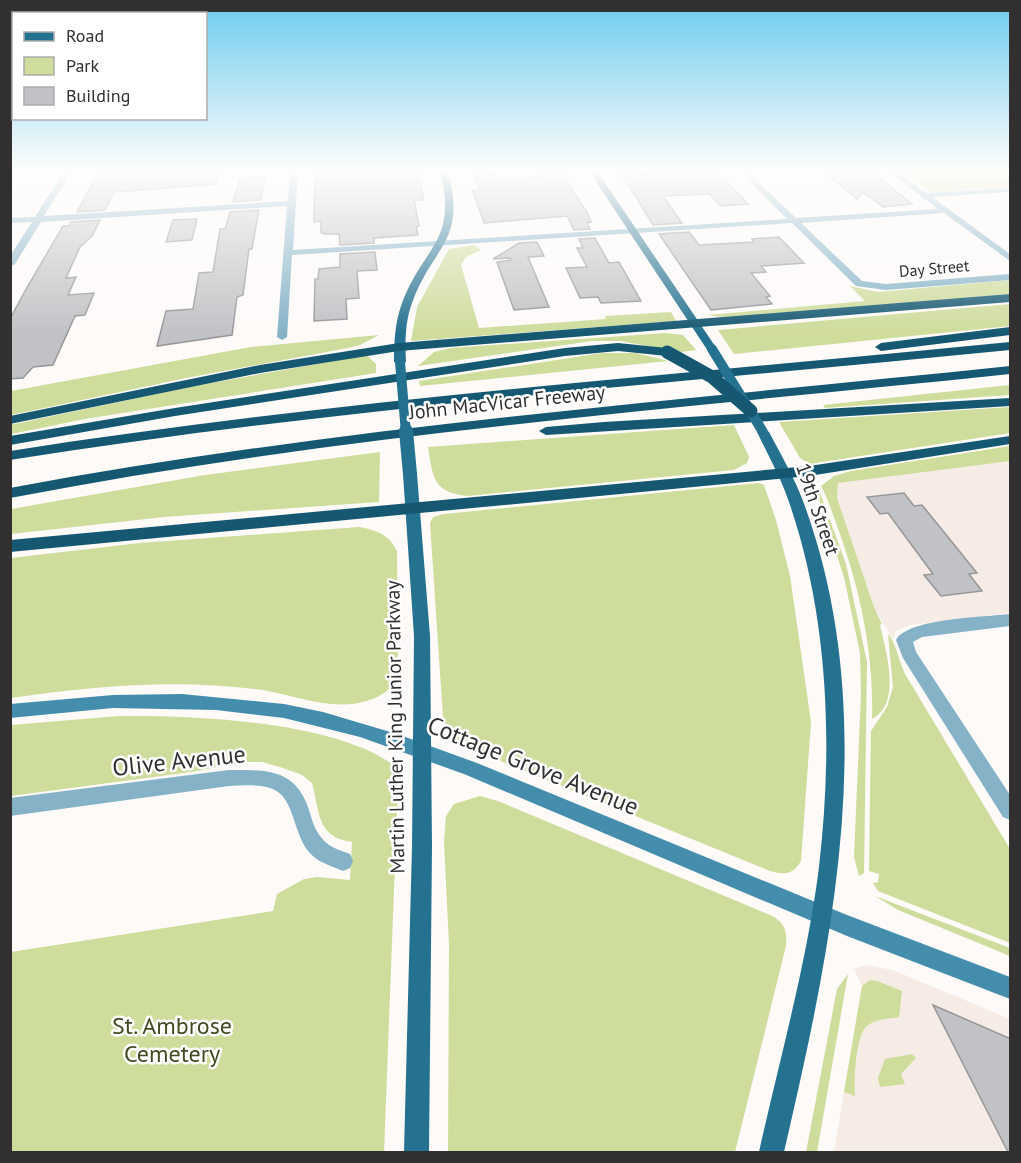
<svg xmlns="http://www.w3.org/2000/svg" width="1021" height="1163" font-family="'PT Sans',sans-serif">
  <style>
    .built { fill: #f7ece5 }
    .green { fill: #cedc9c }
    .building { fill: #c1c2c5; stroke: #97979a; stroke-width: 1.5 }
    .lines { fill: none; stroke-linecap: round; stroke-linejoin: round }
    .street { fill: #85b2c7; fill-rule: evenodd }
    .secondary { fill: #458dad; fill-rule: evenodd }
    .primary { fill: #257190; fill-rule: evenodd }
    .highway { fill: #165872; fill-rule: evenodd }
    .primary-bridge-far1 { stroke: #257190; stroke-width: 10 }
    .primary-bridge { stroke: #257190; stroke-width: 14 }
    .highway-bridge { stroke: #165872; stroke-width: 13 }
    .labels { text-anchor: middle; stroke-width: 5; stroke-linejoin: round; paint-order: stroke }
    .far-street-label { font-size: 16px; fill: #312f2f; stroke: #fff }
    .street-label { font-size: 20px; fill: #312f2f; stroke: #fff }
    .near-street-label { font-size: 24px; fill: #312f2f; stroke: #fff }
    .near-park-label { font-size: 24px; fill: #424a21; stroke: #fff }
  </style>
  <rect width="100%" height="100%" fill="#fdfaf8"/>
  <!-- built -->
  <path class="built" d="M1010 461V613L910 625 896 631 893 640 874 607 837 498 838 482Z
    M865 965 893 970 1010 1019V1152H834L862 986 854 969Z"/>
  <!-- green -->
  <path class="green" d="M899 171H1010V187L932 192Z
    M474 245 481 250 466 257 461 265 479 328 606 319 605 316 671 312 676 321 411 341 417 307 449 249Z
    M1010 280V294L728 318 707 315 865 301 850 286 878 292Z
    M1010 304V326L734 354 718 330Z
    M666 333 683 335 696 350 681 352 620 341H592L418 366 434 352 450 348Z
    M379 335 360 345 348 348 186 378 11 415V391L251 347Z
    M602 353H636L668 361 420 386 419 381Z
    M367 355 376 364V373L85 419 11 434 10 425 29 421 189 387Z
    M1010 385V395L825 408 823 405Z
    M1010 407V433L809 464 800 458 779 422Z
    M734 425 749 457 747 463 734 470 467 496C433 492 433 478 428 447Z
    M1010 446V461L838 483 837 498 874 607 882 624 880 625C886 652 902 703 872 719 874 655 861 594 840 534 834 518 829 501 821 486L834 476 851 471Z
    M380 452 379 502 164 517 11 534V509L205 475Z
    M759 483 764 485 776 520 790 576 811 722 801 861C792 875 786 875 770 871L449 740 443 718 430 523 433 517 444 514Z
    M819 490 846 564 867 662 864 873 859 876 854 857 861 694 860 653 844 577 820 504Z
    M359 527C376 530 389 534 397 551L398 672C395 689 379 698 363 702 327 711 290 693 255 689 174 679 91 686 11 698V558L140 543Z
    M888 634C896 643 899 662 905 674L1010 849V943L878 891 873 883 878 882 879 874 869 871 871 731 887 707 893 687Z
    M119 716C192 715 333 721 392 764L398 785 384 1152H11V952L273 911 277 894 304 879 317 877 350 880 352 842C316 837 320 812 312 783L302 775 283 768 262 762H244L191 772 11 796V725Z
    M480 796 498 801 770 915C785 922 787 931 786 946L735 1152H448L449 945 444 842 446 816 454 804Z
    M875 896 1010 948V956L898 910Z
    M848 974 817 1152H806L837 989Z
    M870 980 877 981 902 991 899 1017C888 1019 875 1019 867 1026 855 1036 854 1081 855 1096L844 1092 862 986Z
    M912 1054 916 1058 901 1074 905 1084 880 1087 878 1078 885 1059Z"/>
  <!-- building -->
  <path class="building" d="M99 171H218V184L114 192 105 210 77 212Z
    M315 171H417L424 200H414L419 226 416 227 418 235 374 238V243L340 245 339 234H324L321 232V221L314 222Z
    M620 171H639L642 174 711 171 726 181 748 204 720 206 710 194 663 196 682 223 653 225Z
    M871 171 912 204 883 207 863 192 857 199 824 172Z
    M569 173 567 182 587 212 591 222 587 223 590 229 574 230 567 216 484 223 473 191 480 190 474 175 496 174 499 180Z
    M265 176 261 200 233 202 240 179Z
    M259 210 252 249H249L243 295 237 297 232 335 157 346 166 311 193 309 199 273 213 272 220 229H225L230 212Z
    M197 219 192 240 166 242 173 220Z
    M100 220 92 236 80 247 66 278 76 277 68 295 94 293 85 315 75 316 53 365 33 367 23 378 10 379V319L25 291 63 226H69L71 222Z
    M689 232 699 245 754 242 752 239 779 237 804 263 761 266 766 272 751 273 770 296 766 297 772 304 711 310 659 234Z
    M595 238 609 263 619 262 641 301 601 303 598 297 580 298 566 268 587 267 577 248H583L579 239Z
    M537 242 544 256 528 257 549 307 514 310 497 262 511 260 510 258 493 259 519 243Z
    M375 252 377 270 357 271 359 298 346 299 347 319 314 321 315 279H318L319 269 340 267V254Z
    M904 493 914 506 922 505 977 573 969 574 982 591 941 596 924 575 933 574 888 513 880 514 867 497Z
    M933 1005 1011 1039V1152H1008Z"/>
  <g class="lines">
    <!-- street -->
    <path class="street" d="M64 171H72L44 216 288 201 290 171H298L293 250 787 219 739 171H747L796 218 938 209 887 171H896L926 193 1010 188V192L932 197 1010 254V261L944 213 801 223 862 281 886 284 1010 274V280L886 290 856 286 792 223 292 255 287 337 282 340 277 337 287 206 41 222 15 264 10 267V256L32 222 10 223V218L35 217Z
      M1010 614V626L922 637 913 642 916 652 1010 795V820L1003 817 903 658 896 640C908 618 986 617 1010 614Z
      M229 770C269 770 297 769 310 813 313 825 318 837 329 845 335 849 343 851 350 854L353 861 350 868 343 871C334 867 321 863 314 857 293 840 296 801 275 790 262 783 243 786 229 786L10 816V798Z"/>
    <!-- secondary -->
    <path class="secondary" d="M182 694 284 704 323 712 397 734 477 763 847 915 1010 977V999L847 936 464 774 360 737 284 718 216 710 113 708 10 718V704L113 695Z"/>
    <!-- primary -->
    <path class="primary" d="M440 171H448C467 242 433 245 412 303 405 322 405 342 406 362L400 365 394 362C394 342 395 322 402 303 424 245 458 242 440 171Z
      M589 171H597L717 349 716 351H708Z
      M763 428 769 432C781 455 794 477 803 501 882 714 833 940 784 1152H759C780 1057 807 963 819 867 833 746 829 618 789 502 781 478 768 455 757 432Z
      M410 470 417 474 430 636 432 846 429 1152H404L412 846 414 636 403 474Z"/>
    <!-- highway -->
    <path class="highway" d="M1010 294V302L399 351 260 373 10 424V416L260 365 399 343Z
      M1010 327V335L881 351 875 347 881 343Z
      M1010 342V350C676 383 342 407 10 460V451C342 399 676 375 1010 342Z
      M618 343 667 348 673 352 667 356 618 351 565 356 175 416 10 445V436L175 408 565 348Z
      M1010 366V374C676 409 340 434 10 498V488C341 426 676 401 1010 366Z
      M1010 398V406L546 435 539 431 546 427 604 422Z
      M1010 436V444L809 476 10 552V540L809 466Z"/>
    <!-- primary-bridge-far1 -->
    <path class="primary-bridge-far1" d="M712 349 763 432
      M400 362 406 433"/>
    <!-- primary-bridge -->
    <path class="primary-bridge" d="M406 431 410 474"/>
    <!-- highway-bridge -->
    <path class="highway-bridge" d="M667 352 712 377 751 411"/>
  </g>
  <!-- sky -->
  <linearGradient id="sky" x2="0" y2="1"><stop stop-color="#6ccbee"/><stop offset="0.51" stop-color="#fefdfc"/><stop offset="1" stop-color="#fefdfc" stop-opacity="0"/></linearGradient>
  <rect width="1021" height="334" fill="url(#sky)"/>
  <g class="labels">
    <!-- far-street labels -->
    <g class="far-street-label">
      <text transform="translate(934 268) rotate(-5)" y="6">Day Street</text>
    </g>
    <!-- street labels -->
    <g class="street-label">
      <text transform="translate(507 402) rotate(-6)" y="7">John MacVicar Freeway</text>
      <text transform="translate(818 509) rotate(71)" y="7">19th Street</text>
      <text transform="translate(395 727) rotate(-91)" y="7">Martin Luther King Junior Parkway</text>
    </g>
    <!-- near-street labels -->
    <g class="near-street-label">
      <text transform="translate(179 761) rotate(-6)" y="8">Olive Avenue</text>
      <text transform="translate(533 766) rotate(22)" y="8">Cottage Grove Avenue</text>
    </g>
    <!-- near-park labels -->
    <g class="near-park-label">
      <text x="172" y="1034">St. Ambrose<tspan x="172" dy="28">Cemetery</tspan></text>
    </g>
  </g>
  <!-- border -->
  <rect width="1021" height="1163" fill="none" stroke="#312f2f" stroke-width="24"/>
  <!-- legend -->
  <rect x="12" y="12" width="195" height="108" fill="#ffffff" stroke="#adacac" stroke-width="1.5"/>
  <rect x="24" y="32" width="30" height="9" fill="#257190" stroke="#adacac" stroke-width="1.5"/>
  <text x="66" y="42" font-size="18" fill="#312f2f">Road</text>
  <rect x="24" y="57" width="30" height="18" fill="#cedc9c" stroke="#adacac" stroke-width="1.5"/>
  <text x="66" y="72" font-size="18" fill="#312f2f">Park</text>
  <rect x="24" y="87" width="30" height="18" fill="#c1c2c5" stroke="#adacac" stroke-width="1.5"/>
  <text x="66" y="102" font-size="18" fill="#312f2f">Building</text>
</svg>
